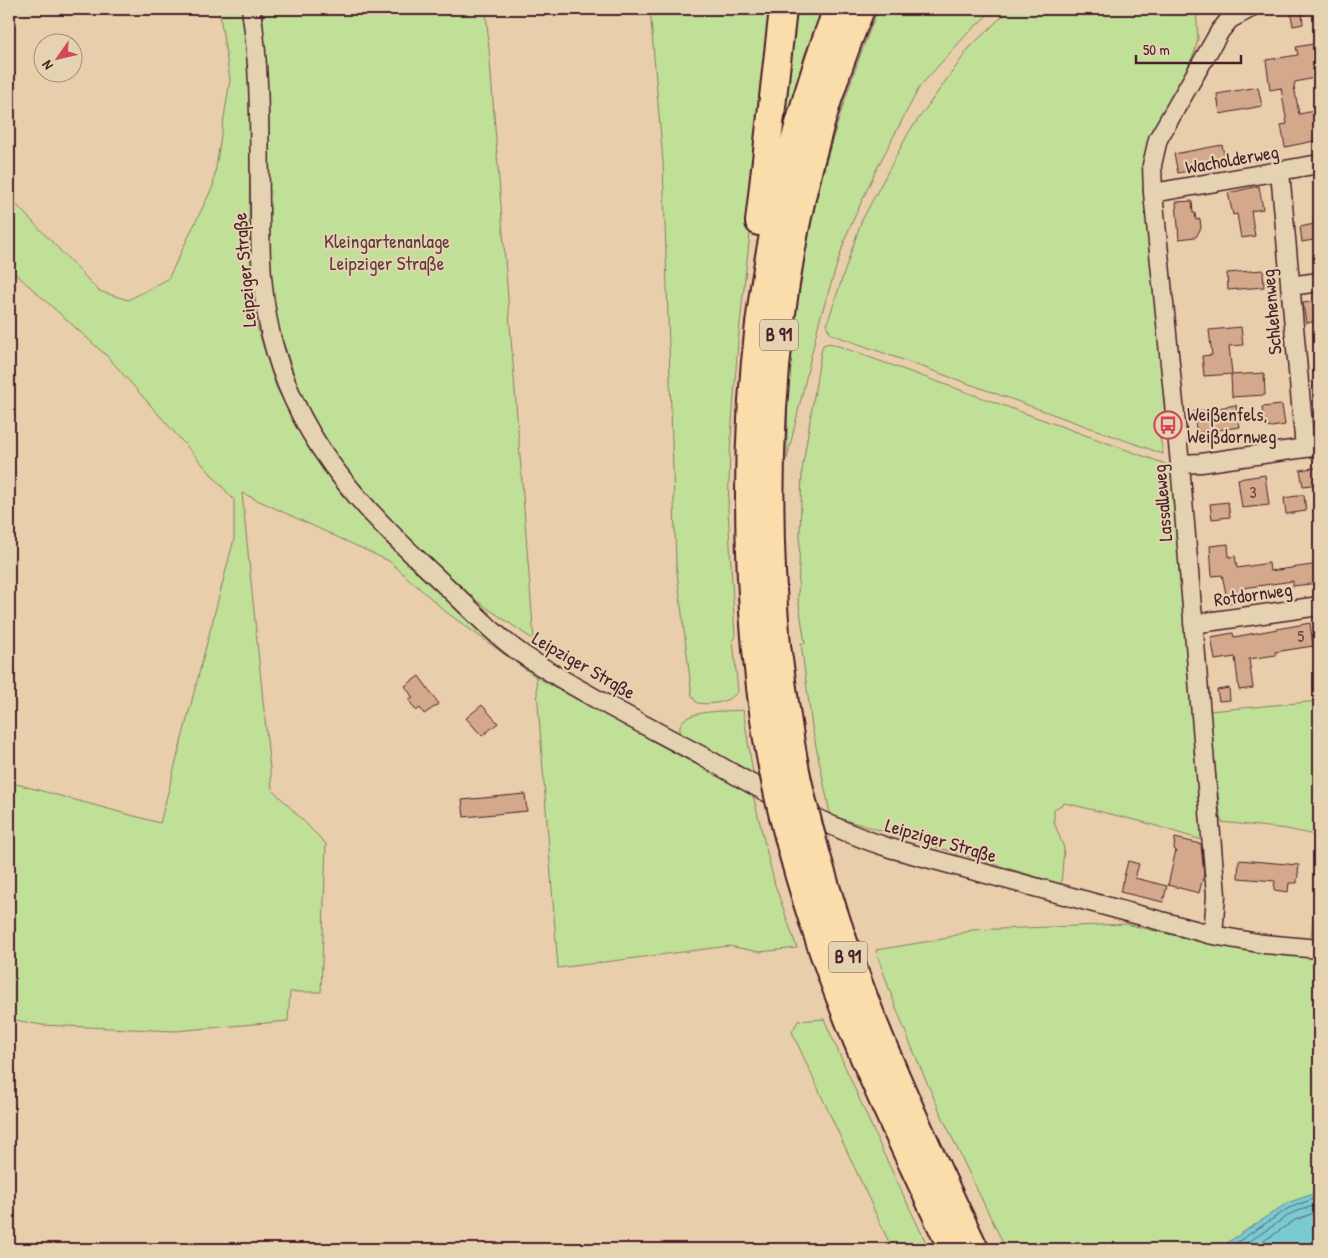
<svg xmlns="http://www.w3.org/2000/svg" width="1328" height="1258" font-family="'Patrick Hand',sans-serif">
  <style>
    .green { fill: #c0df97; stroke: #857f61 }
    .water { fill: #79cad1; stroke: #66868f }
    .lines { fill: none; stroke-linecap: round; stroke-linejoin: round }
    .shore { stroke: #5d636d; stroke-width: 1 }
    .building { fill: #d3a88b; stroke: #4a1f2b }
    .minor-casing { stroke: #4a1f2b; stroke-width: 21 }
    .highway-casing { stroke: #4a1f2b; stroke-width: 30 }
    .minor { stroke: #e5d2b0; stroke-width: 18 }
    .highway { stroke: #fbddab; stroke-width: 26 }
    .highway-bridge-casing { stroke: #4a1f2b; stroke-width: 30; stroke-linecap: butt }
    .highway-bridge { stroke: #fbddab; stroke-width: 26 }
    .labels { text-anchor: middle; stroke-width: 4.5; stroke-linejoin: round; paint-order: stroke }
    .number-label { font-size: 16px; fill: #6c4143 }
    .shield { fill: #e5d2b0; stroke: #785553; stroke-width: 1 }
    .shield-label { font-size: 18px; font-weight: bold; fill: #4a1f2b }
    .street-label { font-size: 19px; fill: #4a1f2b; stroke: #e5d2b0 }
    .park-label { font-size: 19px; fill: #5c3c3b; stroke: #e5d2b0 }
    .poi-label { font-size: 19px; fill: #4a1f2b; stroke: #e5d2b0; text-anchor: start }
  </style>
  <rect width="100%" height="100%" fill="#e9ceab"/>
  <filter id="ink" filterUnits="userSpaceOnUse"><feTurbulence type="fractalNoise" baseFrequency=".02" numOctaves="2"/><feDisplacementMap in="SourceGraphic" scale="10" xChannelSelector="R" yChannelSelector="G"/><feConvolveMatrix kernelMatrix="1 2 1 2 8 2 1 2 1" color-interpolation-filters="sRGB"/></filter>
  <g filter="url(#ink)">
    <!-- green -->
    <path class="green" d="M219 9H243L251 72 249 231 255 320 276 387 309 448 342 495 384 539 455 606 536 671V677L753 795 775 885 797 948 759 952 729 946 558 968 536 677 446 612 389 561 242 493 272 789 326 844 321 992H290L288 1021 175 1031 42 1025 9 1019V782L160 823 234 539V500L107 356 9 268V197L99 291 128 300 168 279 213 186 230 80Z
      M262 9H486L534 640 477 601 389 519 351 477 323 436 300 392 274 315 269 255V117Z
      M650 9H775L738 341 730 452 728 509 735 637 733 639 738 692C727 703 712 705 697 703L692 696 676 564 663 162Z
      M791 9H822L805 54 777 151Z
      M878 9H994L967 34 920 86 875 172 846 236 819 322 787 459C787 408 788 355 796 304 811 203 840 104 878 9Z
      M1010 9H1196L1198 39 1195 51 1181 82 1148 144 1143 191 1169 417 1157 419 1163 454 831 334 827 327 828 321 861 222 909 132 970 47Z
      M830 343 1174 467 1205 841 1143 822 1065 803 1054 809V822L1064 848 1061 884 835 817 830 813 812 727 801 643 805 644 798 598 802 470 821 352 823 345Z
      M1319 701V836L1287 829 1221 822 1209 711Z
      M743 710 753 773 682 736C668 708 726 712 743 710Z
      M1319 864V937L1311 936Z
      M1126 924 1215 945 1319 958V1192L1221 1249H1006C959 1152 909 1054 876 950L943 939 972 930Z
      M824 1019 881 1148 929 1249H892L792 1032 798 1021Z"/>
    <!-- water -->
    <path class="water" d="M1319 1192V1249H1218L1287 1203Z"/>
    <g class="lines">
      <!-- shore -->
      <path class="shore" d="M1227 1249 1289 1208 1319 1197
        M1238 1249 1292 1213 1319 1204
        M1252 1249 1295 1220 1319 1211"/>
    </g>
    <!-- building -->
    <path class="building" d="M1302 12 1303 24 1293 26 1291 14Z
      M1319 43V77L1295 82 1294 86 1299 114 1319 110V140L1285 147 1281 125 1287 124 1281 88 1270 90 1266 60 1298 55 1296 47Z
      M1258 87 1262 106 1220 114 1217 94Z
      M1222 145 1226 163 1178 173 1174 154Z
      M1259 186 1263 209 1251 211 1255 236 1241 238 1237 214 1233 215 1228 193Z
      M1192 201 1193 213H1195L1196 220 1200 219 1201 228 1196 237 1179 239 1176 202Z
      M1319 223V239L1302 242 1300 227Z
      M1263 270 1264 287 1228 290 1227 273Z
      M1319 301V321L1306 323 1303 303Z
      M1241 327 1243 345 1229 346 1232 374 1204 376 1202 356 1212 355 1209 330Z
      M1264 373 1265 395 1232 397 1231 375Z
      M1236 405 1240 427 1197 433 1193 412Z
      M1282 405 1285 425 1265 428 1262 407Z
      M1319 467V484L1303 486 1300 470Z
      M1265 475 1269 505 1242 508 1238 479Z
      M1304 495 1306 511 1286 514 1284 498Z
      M1228 502 1230 517 1212 519 1210 504Z
      M1228 544 1229 557 1235 556 1237 568 1269 563 1270 571 1319 564V583L1293 586V581L1243 588 1246 600 1228 603 1222 575 1212 576 1210 546Z
      M1310 623 1313 646 1275 652 1276 655 1249 659 1253 688 1239 690 1235 657 1215 660 1211 637 1233 633 1234 637Z
      M419 676 439 704 424 714 420 708 416 711 409 700 413 698 405 686Z
      M1229 688 1230 700 1219 701 1217 690Z
      M482 705 498 723 482 736 466 718Z
      M525 794 527 811 464 817 462 800Z
      M1175 838 1201 844 1204 874 1199 893 1168 885 1176 850 1174 849Z
      M1239 860 1299 865 1297 883H1289L1288 892 1274 890 1275 881 1238 878Z
      M1128 861 1139 864 1135 878 1167 886 1163 902 1120 892Z"/>
    <g class="lines">
      <!-- minor casing -->
      <g class="minor-casing">
        <path id="minor" d="M251 9C261 74 259 141 260 206 260 254 261 304 275 350 304 452 372 517 447 587 472 610 496 637 525 656 581 693 643 724 702 756 763 790 823 827 890 848L1213 935 1264 944 1319 949
          M1280 172 1305 448
          M1153 193 1319 164
          M1290 286 1319 282
          M1180 464 1201 463 1319 446
          M1193 624 1319 606
          M1213 935 1216 895 1180 464 1153 193 1152 165 1158 139 1220 31 1230 19 1249 9"/>
      </g>
      <!-- highway casing -->
      <g class="highway-casing">
        <path id="highway" d="M759 222 783 9
          M777 646C758 431 778 210 861 9
          M756 649C736 426 757 219 837 9"/>
      </g>
      <!-- minor -->
      <use href="#minor" class="minor"/>
      <!-- highway -->
      <use href="#highway" class="highway"/>
      <!-- highway-bridge casing -->
      <g class="highway-bridge-casing">
        <path id="highway-bridge" d="M777 646C785 698 790 751 803 802 841 962 905 1102 975 1249
          M756 649C759 679 762 709 767 739 779 812 800 885 824 955 859 1056 907 1153 952 1249"/>
      </g>
      <!-- highway-bridge -->
      <use href="#highway-bridge" class="highway-bridge"/>
    </g>
  </g>
  <!-- icons -->
  <defs>
    <g id="bus-ring" transform="scale(1.4375)"><circle r="9.5" fill="#e5d2b0" stroke="#d1495b" stroke-width="1.5"/><path d="M-5-6H5V4H4V6H2V4H-2V6H-4V4H-5ZM-3.5-4V0h7V-4ZM-3.5 1.2v1.5H-2V1.2ZM2 1.2v1.5H3.5V1.2Z" fill="#d1495b"/></g>
  </defs>
  <g fill-rule="evenodd">
    <use href="#bus-ring" x="1168" y="425"/>
  </g>
  <g class="labels">
    <!-- number labels -->
    <g class="number-label">
      <text x="1253" y="498">3</text>
      <text x="1301" y="642">5</text>
    </g>
    <!-- shield labels -->
    <g class="shield">
      <rect x="760" y="319.5" width="38" height="31" rx="4"/>
      <rect x="829" y="941.5" width="38" height="31" rx="4"/>
    </g>
    <g class="shield-label">
      <text x="779" y="341">B 91</text>
      <text x="848" y="963">B 91</text>
    </g>
    <!-- street labels -->
    <g class="street-label">
      <text transform="translate(1232 159) rotate(-10)" y="7">Wacholderweg</text>
      <text transform="translate(244 270) rotate(-95)" y="7">Leipziger Straße</text>
      <text transform="translate(1271 312) rotate(-95)" y="7">Schlehenweg</text>
      <text transform="translate(1162 503) rotate(-95)" y="7">Lassalleweg</text>
      <text transform="translate(1253 594) rotate(-8)" y="7">Rotdornweg</text>
      <text transform="translate(584 665) rotate(30)" y="7">Leipziger Straße</text>
      <text transform="translate(941 840) rotate(16)" y="7">Leipziger Straße</text>
    </g>
    <!-- park labels -->
    <g class="park-label">
      <text x="387" y="248">Kleingartenanlage<tspan x="387" dy="22">Leipziger Straße</tspan></text>
    </g>
    <!-- poi labels -->
    <g class="poi-label">
      <text x="1187" y="421">Weißenfels,<tspan x="1187" dy="22">Weißdornweg</tspan></text>
    </g>
  </g>
  <!-- margin -->
  <rect width="1328" height="1258" fill="none" stroke="#e5d2b0" stroke-width="30"/>
  <rect x="15" y="15" width="1298" height="1228" fill="none" stroke="#4a1f2b" stroke-width="2" filter="url(#ink)"/>
  <!-- north arrow -->
  <g transform="translate(58 58) rotate(236)"><circle r="24" fill="#e5d2b0" stroke="#a78a7b"/>
  <path d="M0-4L9 19L0 12L-9 19Z" fill="#d1495b"/>
  <text y="-8" font-size="14" font-weight="bold" text-anchor="middle" fill="#4a1f2b">N</text>
  </g>
  <!-- scale -->
  <path d="M1136 55v8h105v-8" fill="none" stroke="#4a1f2b" stroke-width="2.5"/>
  <text x="1143" y="55" font-size="15" fill="#4a1f2b" stroke="#e5d2b0" stroke-width="4" paint-order="stroke">50 m</text>
</svg>
